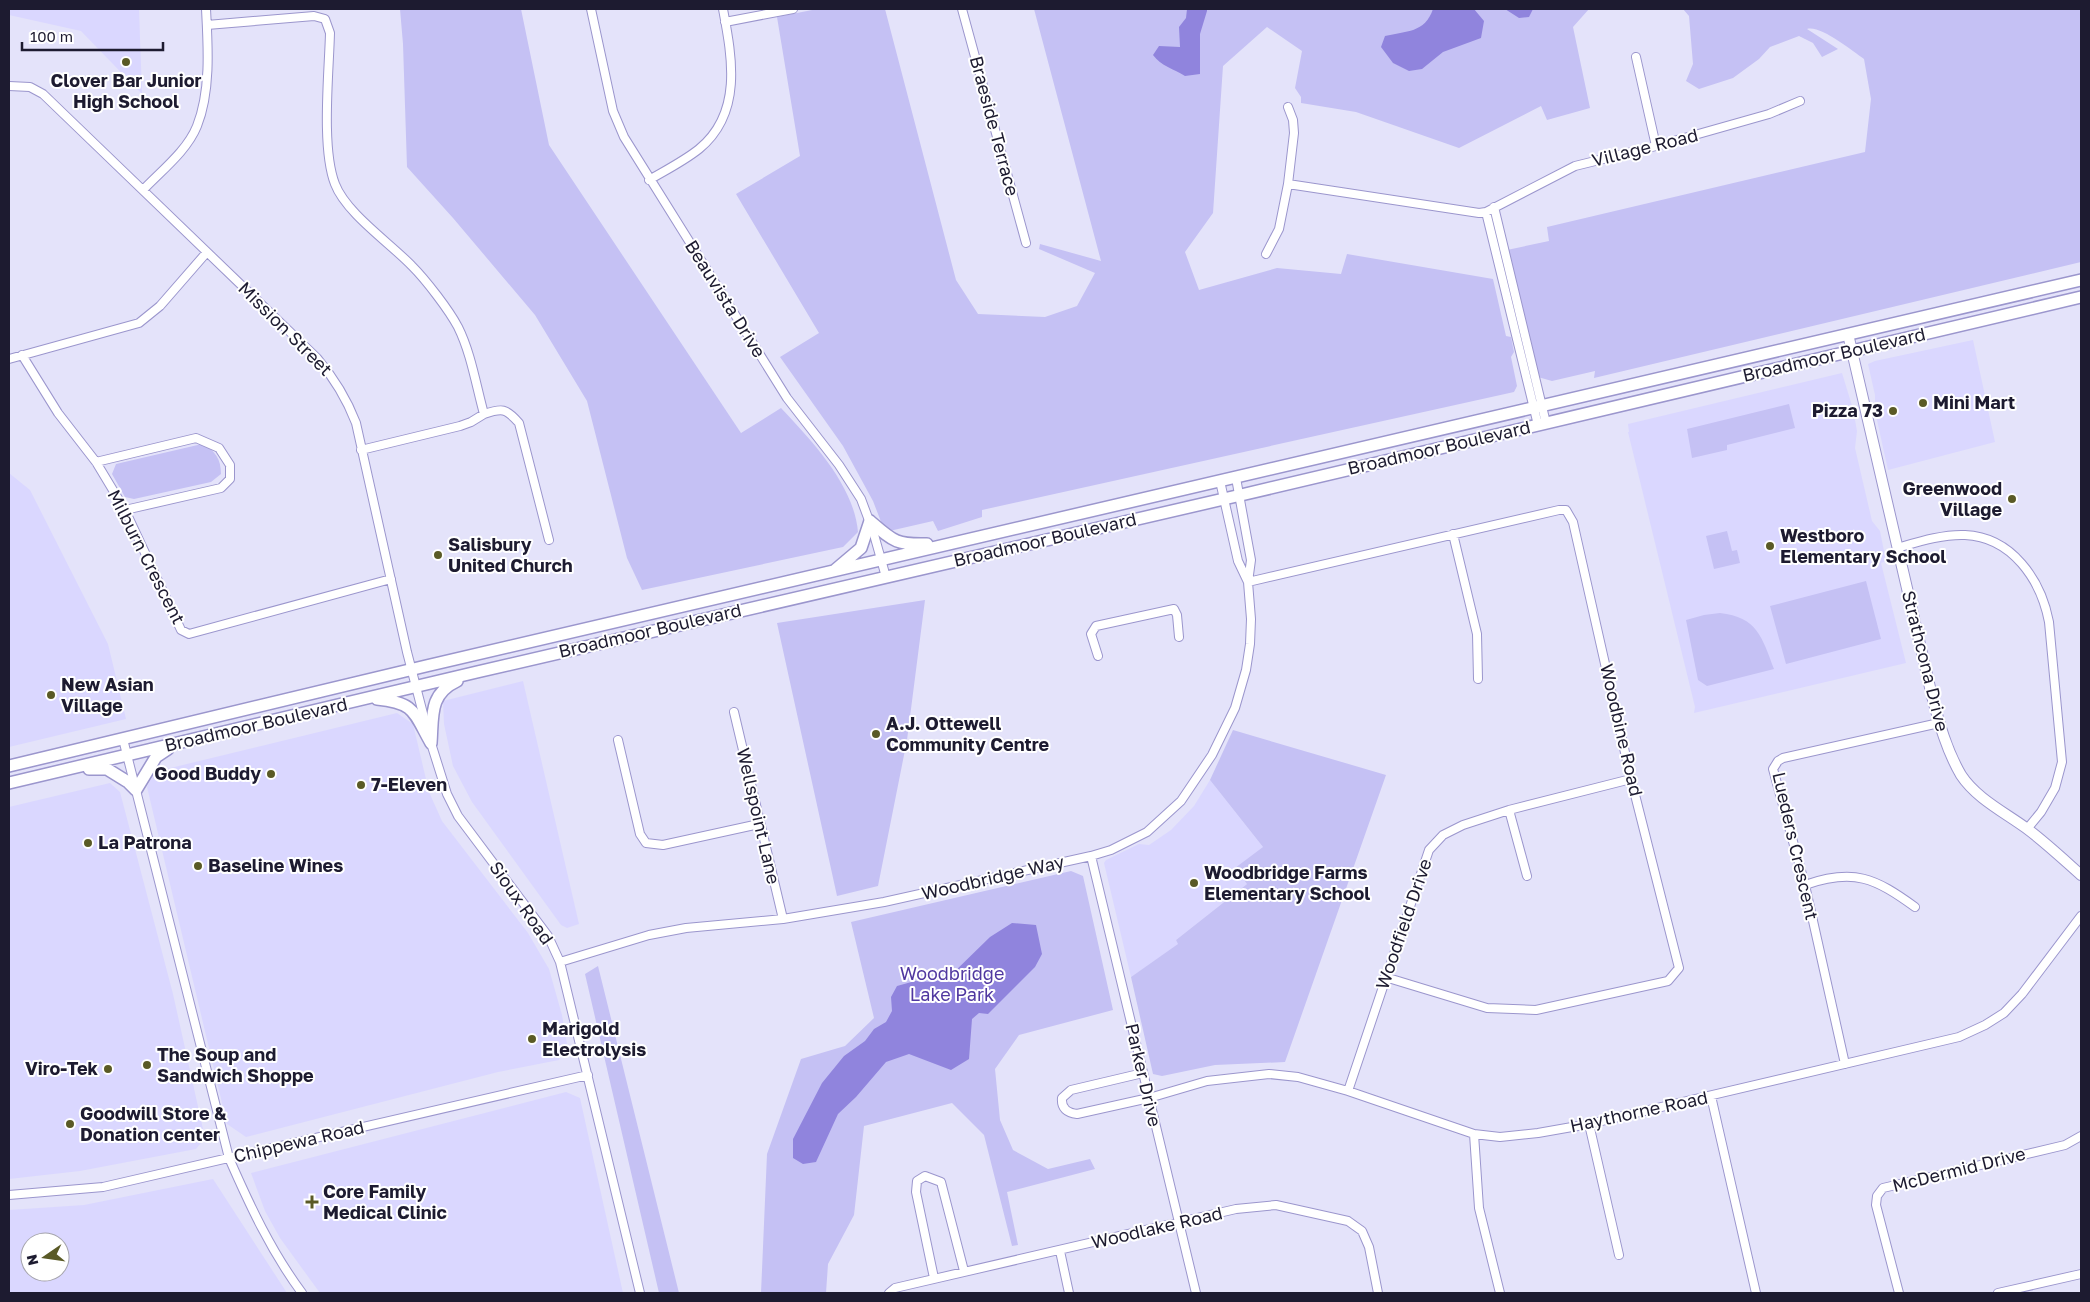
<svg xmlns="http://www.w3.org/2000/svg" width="2090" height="1302" font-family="'Golos Text',sans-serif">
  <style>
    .built { fill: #dad7ff; fill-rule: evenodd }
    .green { fill: #c5c1f4 }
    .water { fill: #9084dd }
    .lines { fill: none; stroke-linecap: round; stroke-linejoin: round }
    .minor-casing { stroke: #9b96cd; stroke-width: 10 }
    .tertiary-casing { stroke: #9b96cd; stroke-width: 12 }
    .secondary-casing { stroke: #9b96cd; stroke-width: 14 }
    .minor { stroke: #fff; stroke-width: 8 }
    .tertiary { stroke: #fff; stroke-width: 10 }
    .secondary { stroke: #fff; stroke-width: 11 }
    .poi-dot { fill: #5a5a26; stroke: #fff; stroke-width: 2 }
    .labels { text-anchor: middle; stroke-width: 4; stroke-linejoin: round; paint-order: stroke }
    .poi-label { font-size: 18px; font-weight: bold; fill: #1d1b30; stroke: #fff; text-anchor: start }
    .street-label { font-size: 18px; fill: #1d1b30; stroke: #fff }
    .park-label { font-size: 18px; fill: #5038a0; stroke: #fff }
  </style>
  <rect width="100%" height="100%" fill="#e4e3fa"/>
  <!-- built -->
  <path class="built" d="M9 9H139L142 94 81 31 9 15Z
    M1973 340 1995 442 1888 470 1875 411V395L1868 364 1875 361Z
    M1842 373 1853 409 1857 431 1855 448 1872 521 1880 531 1886 561 1881 563 1906 663 1694 713 1695 707 1628 432H1629L1628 424Z
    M9 473 30 490 108 644 126 719 9 747Z
    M523 681 579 924 567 928 561 925 472 802 453 766 444 724 443 701Z
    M397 713 413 724 429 792 442 821 528 933 549 969 562 1015 567 1044 559 1060 498 1072 246 1137 227 1124 147 787 154 772Z
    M1210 780 1263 847 1247 884 1176 940 1179 944 1131 977 1104 863 1106 860 1139 844 1149 845 1171 830 1194 806Z
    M110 783 120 792 173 994 205 1138 196 1149 80 1171 9 1179V807Z
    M566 1092 580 1098 623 1293H320L280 1238 265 1211 251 1173Z
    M213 1179 287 1293H9V1210L84 1205ZM30 1242H60V1272H30Z"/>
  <!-- green -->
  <path class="green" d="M400 9H521L549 145 741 433 781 408C812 441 854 485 858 532L843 547 642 590 627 558 587 401 535 315 453 218 407 167 403 44Z
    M817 9H885L956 280 978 314 1045 317 1077 306 1095 273 1039 249 1040 244 1101 261 1034 9H1589L1573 27 1590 108 1547 120 1541 106 1459 148 1356 112 1301 103V97L1295 88 1302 51 1267 27 1223 66 1213 213 1185 252 1199 290 1277 268 1341 274 1347 254 1493 279 1506 336 1511 337 1514 352 1511 357 1517 386 1514 392 982 510V517L938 531 933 521 885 532 873 501 843 446 780 357 819 333 736 194 800 156 777 17Z
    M1683 9H2081V262L1594 378 1595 371 1552 381 1538 377 1507 250 1549 241 1547 227 1865 152 1871 99 1864 59C1852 51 1821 25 1807 29L1838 49 1822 57 1813 43 1799 36 1770 47 1759 59 1733 78 1699 89 1686 81 1693 64 1689 16Z
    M1789 404 1795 428 1727 445V450L1692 458 1687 429Z
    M202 444C215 450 221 459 221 474L211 482 134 499 125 497 112 474 116 464Z
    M1727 531 1732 551 1737 550 1740 563 1714 569 1706 536Z
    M1866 581 1881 639 1786 664 1770 606Z
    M925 600 907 740 878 886 837 896 777 623Z
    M1720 613C1757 617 1762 637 1774 669L1707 686 1698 680 1686 620 1704 615Z
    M1233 730 1386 775 1285 1062 1215 1065 1162 1076 1153 1074 1131 977 1178 944 1176 940 1247 884 1235 868 1263 847 1210 780Z
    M1071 871 1083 876 1113 1010 1019 1035 995 1069 1000 1120 1013 1150 1048 1169 1090 1159 1095 1169 1007 1192 1018 1245 1012 1246 984 1135 952 1103 864 1126 854 1215 828 1264 826 1293H761L767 1154 801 1059 845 1046 874 1018 851 922Z
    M598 966 679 1293H659L585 974Z"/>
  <!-- water -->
  <path class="water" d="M1187 9H1207V11L1200 34V74L1185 76C1174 69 1161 66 1153 55L1159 46 1180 47 1179 27 1186 18Z
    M1433 9H1474L1484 21 1481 38 1443 52 1422 69 1409 71 1393 63 1381 47 1385 36C1406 31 1425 33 1433 9Z
    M1505 9H1533L1529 17 1519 18Z
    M1012 923 1036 925 1042 954 1035 967 988 1014 979 1013 972 1019 969 1059 951 1070 909 1054 886 1062 856 1097 838 1114 816 1162 803 1164 793 1158V1139L822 1083 844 1056 865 1041 874 1029 886 1022 892 1011 891 997 897 986 915 981 933 982 949 977 990 937Z"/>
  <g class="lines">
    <!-- minor casing -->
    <g class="minor-casing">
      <path id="minor" d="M591 9 613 111 624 137 787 398 839 465 861 499 873 531 886 577
        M962 9 1026 243
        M725 22 793 9
        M207 25 314 16 325 19 330 33C329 73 321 148 335 184 346 213 390 243 412 266 426 280 449 310 458 327 471 353 476 385 484 414L471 422 460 426 361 450
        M1636 57 1656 146
        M9 86 30 87 43 94 317 358C334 378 346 397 356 423L407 652 427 729
        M649 180C666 170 684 161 699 149 743 113 732 57 723 9
        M1288 184 1479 213 1486 212 1575 166 1656 146 1769 114 1800 101
        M143 190C161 171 187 151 197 126 211 91 208 46 206 9
        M1494 207 1546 423
        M1486 212 1538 425
        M1266 254 1279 229 1288 184 1294 133 1293 120 1288 107
        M22 355 58 413 96 462 125 510 181 630 189 634 391 579
        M9 359 139 323 160 306 207 252
        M484 414C502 408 506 408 519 423L549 540
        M96 462 196 438 219 448 230 465V479L221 488 125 510
        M1220 481 1238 561 1248 582
        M1453 534 1477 634 1478 679
        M1897 548C1918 542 1943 534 1965 535 2012 537 2041 580 2049 622L2062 762 2055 788 2041 812 2027 829
        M1248 582 1559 510H1566L1573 522 1631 779 1679 968 1668 981 1536 1010 1487 1008 1385 977
        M1098 656 1091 634 1096 626 1174 609 1177 615 1179 637
        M734 712 783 919
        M123 739 229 1158C250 1206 271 1251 302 1293
        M430 740 447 794 458 816 548 936 560 962 640 1293
        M618 740 640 834 646 843 663 845 759 824
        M1509 810 1527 876
        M1091 856 1196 1293
        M1805 885C1854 868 1875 878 1915 907
        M560 962 649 935 686 928 783 919 884 902 1091 856 1111 850 1147 832 1181 801 1212 755 1235 708 1246 670 1250 644 1251 619 1248 582 1251 560 1236 478
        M1845 1064 1805 885 1773 769 1778 761 1783 758 1939 723
        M1143 1073 1071 1090 1062 1098C1061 1108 1067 1113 1077 1114L1149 1098 1207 1081 1269 1074 1298 1077 1348 1091 1474 1134 1500 1137 1538 1133 1589 1124 1959 1037 1985 1025 2004 1013 2022 994 2081 916
        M1348 1091 1429 850 1443 835 1463 825 1509 810 1631 779
        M1711 1096 1756 1293
        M1589 1124 1619 1255
        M1474 1134 1479 1208 1500 1293
        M9 1195 103 1187 588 1075
        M1060 1251 1069 1293
        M934 1278 916 1192 917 1181 925 1176 941 1182 964 1271
        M889 1293 895 1288 1236 1209 1276 1205 1348 1221 1362 1231 1369 1247 1378 1293
        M1899 1293 1876 1205 1877 1196 1883 1188 2065 1145 2081 1136
        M1998 1293 2081 1274"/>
    </g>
    <!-- tertiary casing -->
    <g class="tertiary-casing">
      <path id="tertiary" d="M1848 334 1932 696C1939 723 1947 751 1961 775 1976 798 2004 812 2026 828 2045 842 2063 859 2081 875"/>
    </g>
    <!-- secondary casing -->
    <g class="secondary-casing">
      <path id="secondary" d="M835 570 861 548 870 521C893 541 896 545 927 544
        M377 699C415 703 413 711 431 743
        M431 743C433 716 429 694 457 681
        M9 766 426 666 2081 280
        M89 769H107L128 782 136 790 156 757 168 749
        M9 783 477 672 1241 495 2081 297"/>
    </g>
    <!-- minor -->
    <use href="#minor" class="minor"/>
    <!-- tertiary -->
    <use href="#tertiary" class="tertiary"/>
    <!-- secondary -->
    <use href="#secondary" class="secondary"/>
  </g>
  <!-- markers -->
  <g class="poi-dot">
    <circle cx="126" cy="62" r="5"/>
    <circle cx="1923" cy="403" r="5"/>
    <circle cx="1893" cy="411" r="5"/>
    <circle cx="2012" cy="499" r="5"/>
    <circle cx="1770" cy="546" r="5"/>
    <circle cx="438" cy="555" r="5"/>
    <circle cx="51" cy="695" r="5"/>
    <circle cx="876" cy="734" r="5"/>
    <circle cx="271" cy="774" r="5"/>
    <circle cx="361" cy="785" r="5"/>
    <circle cx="88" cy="843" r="5"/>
    <circle cx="198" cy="866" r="5"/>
    <circle cx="1194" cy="883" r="5"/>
    <circle cx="532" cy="1039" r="5"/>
    <circle cx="147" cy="1065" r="5"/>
    <circle cx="108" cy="1069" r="5"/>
    <circle cx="70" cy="1124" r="5"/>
    <path d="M309.5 1194.5h5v5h5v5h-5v5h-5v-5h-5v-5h5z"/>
  </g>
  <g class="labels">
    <!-- poi labels -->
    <g class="poi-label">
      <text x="126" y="87" text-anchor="middle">Clover Bar Junior<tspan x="126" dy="21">High School</tspan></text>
      <text x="1933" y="409">Mini Mart</text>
      <text x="1883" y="417" text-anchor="end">Pizza 73</text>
      <text x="2002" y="495" text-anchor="end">Greenwood<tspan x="2002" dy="21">Village</tspan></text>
      <text x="1780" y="542">Westboro<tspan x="1780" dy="21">Elementary School</tspan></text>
      <text x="448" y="551">Salisbury<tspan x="448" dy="21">United Church</tspan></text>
      <text x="61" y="691">New Asian<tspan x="61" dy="21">Village</tspan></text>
      <text x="886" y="730">A.J. Ottewell<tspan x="886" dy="21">Community Centre</tspan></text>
      <text x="261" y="780" text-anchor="end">Good Buddy</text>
      <text x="371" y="791">7-Eleven</text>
      <text x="98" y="849">La Patrona</text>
      <text x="208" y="872">Baseline Wines</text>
      <text x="1204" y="879">Woodbridge Farms<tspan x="1204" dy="21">Elementary School</tspan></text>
      <text x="542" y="1035">Marigold<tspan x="542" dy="21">Electrolysis</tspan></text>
      <text x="157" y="1061">The Soup and<tspan x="157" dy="21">Sandwich Shoppe</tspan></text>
      <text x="98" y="1075" text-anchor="end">Viro-Tek</text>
      <text x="80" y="1120">Goodwill Store &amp;<tspan x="80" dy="21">Donation center</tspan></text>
      <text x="323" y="1198">Core Family<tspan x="323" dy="21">Medical Clinic</tspan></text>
    </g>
    <!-- street labels -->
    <g class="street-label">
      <text transform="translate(994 126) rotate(75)" y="6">Braeside Terrace</text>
      <text transform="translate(1645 148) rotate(-14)" y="6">Village Road</text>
      <text transform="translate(725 299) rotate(58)" y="6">Beauvista Drive</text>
      <text transform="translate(285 329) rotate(45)" y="6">Mission Street</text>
      <text transform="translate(1834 355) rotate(-13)" y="6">Broadmoor Boulevard</text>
      <text transform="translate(1439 448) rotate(-13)" y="6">Broadmoor Boulevard</text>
      <text transform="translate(1045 540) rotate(-13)" y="6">Broadmoor Boulevard</text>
      <text transform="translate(146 557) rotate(63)" y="6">Milburn Crescent</text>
      <text transform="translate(650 631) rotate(-13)" y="6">Broadmoor Boulevard</text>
      <text transform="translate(1925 661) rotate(76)" y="6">Strathcona Drive</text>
      <text transform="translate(256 725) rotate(-13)" y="6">Broadmoor Boulevard</text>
      <text transform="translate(1621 730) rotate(77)" y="6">Woodbine Road</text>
      <text transform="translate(758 816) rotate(77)" y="6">Wellspoint Lane</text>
      <text transform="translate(1795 846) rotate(77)" y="6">Lueders Crescent</text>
      <text transform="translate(993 878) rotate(-13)" y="6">Woodbridge Way</text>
      <text transform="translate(521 903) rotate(55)" y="6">Sioux Road</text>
      <text transform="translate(1404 924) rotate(-71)" y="6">Woodfield Drive</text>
      <text transform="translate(1143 1075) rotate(77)" y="6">Parker Drive</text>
      <text transform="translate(1639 1112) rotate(-12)" y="6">Haythorne Road</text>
      <text transform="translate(299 1142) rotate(-13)" y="6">Chippewa Road</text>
      <text transform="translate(1959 1170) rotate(-14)" y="6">McDermid Drive</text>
      <text transform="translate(1157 1228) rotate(-13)" y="6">Woodlake Road</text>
    </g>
    <!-- park labels -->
    <g class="park-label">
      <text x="952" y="980">Woodbridge<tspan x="952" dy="21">Lake Park</tspan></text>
    </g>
  </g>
  <!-- border -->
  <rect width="2090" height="1302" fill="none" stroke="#1d1b30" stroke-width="20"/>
  <!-- north arrow -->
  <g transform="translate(45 1257) rotate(257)"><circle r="24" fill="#ffffff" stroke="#a5a4ac"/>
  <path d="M0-4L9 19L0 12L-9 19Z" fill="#5a5a26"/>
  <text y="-8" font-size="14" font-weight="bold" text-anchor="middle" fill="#1d1b30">N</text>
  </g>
  <!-- scale -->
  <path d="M22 42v8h141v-8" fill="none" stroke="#1d1b30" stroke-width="2.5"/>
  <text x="30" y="42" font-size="15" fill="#1d1b30" stroke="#ffffff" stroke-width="4" paint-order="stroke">100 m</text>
</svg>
